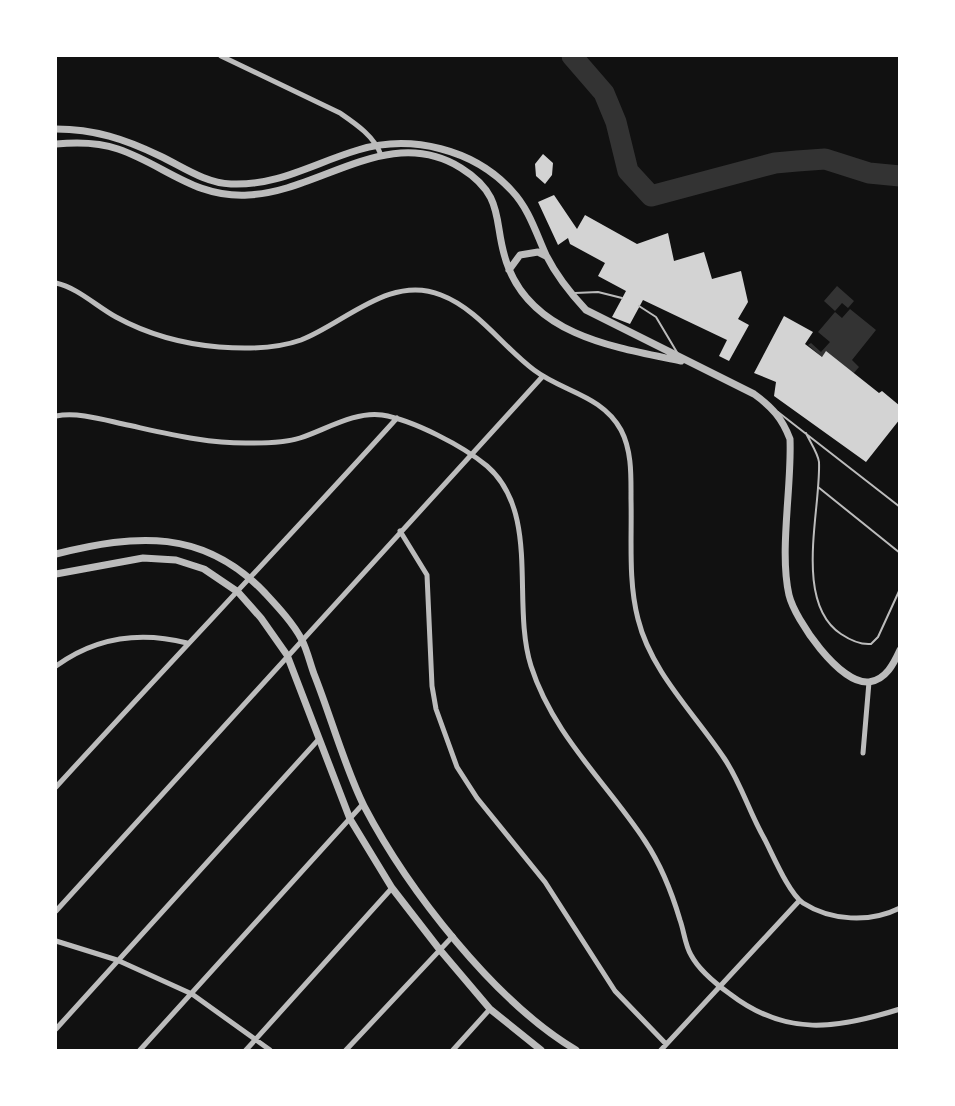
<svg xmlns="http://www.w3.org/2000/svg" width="955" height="1106" font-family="Arial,sans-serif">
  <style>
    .water { fill: #333 }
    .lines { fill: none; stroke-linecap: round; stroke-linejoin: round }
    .river { stroke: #333; stroke-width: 21 }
    .building { fill: #d3d3d3 }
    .service { stroke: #bcbcbc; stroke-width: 2 }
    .minor { stroke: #bcbcbc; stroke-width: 5 }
    .tertiary { stroke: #bcbcbc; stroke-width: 7 }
  </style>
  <rect width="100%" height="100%" fill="#111"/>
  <!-- water -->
  <path class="water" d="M837 286 854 301 848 308 842 303 835 311 824 301Z
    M850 309 876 330 852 360 859 367 853 374 826 352 822 357 808 345 811 343 821 352 830 342 818 332 835 312 842 318Z"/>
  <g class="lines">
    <!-- river -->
    <path class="river" d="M572 56 604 93 616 122 628 171 651 196 775 163 797 161 825 159 869 173 900 176"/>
  </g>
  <!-- building -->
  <path class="building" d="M543 154 553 163 552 175 545 184 536 176 535 164Z
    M554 195 577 229 585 215 637 244 668 233 674 261 704 252 712 279 741 271 748 302 738 319 749 325 729 361 719 356 727 340 643 300 630 324 612 317 626 291 598 276 605 263 570 244 568 238 558 245 538 202Z
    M784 316 813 332 805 344 822 357 826 351 879 393 882 391 900 406V419L866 462 774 396 776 382 754 373Z"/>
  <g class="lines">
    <!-- service -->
    <path class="service" d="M575 293 598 292 622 298
      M639 306 656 317 678 354
      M778 412 900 507
      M806 433C810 442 818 453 819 462 821 510 793 602 841 634 850 640 860 645 871 644L878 637 900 589
      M818 487 900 553"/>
    <!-- minor -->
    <path class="minor" d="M221 56 340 113C356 124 374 136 381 155
      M56 283C78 288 96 306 116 317 147 334 184 344 219 347 245 349 276 349 301 340 345 323 390 274 441 295 478 309 503 347 534 370 563 392 602 395 621 430 632 451 631 476 631 499 632 538 628 581 638 619 651 672 695 714 724 758 741 783 749 812 764 838 772 853 789 894 803 903 831 921 870 923 900 908
      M56 416C77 412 101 419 123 424 165 433 207 444 251 443 266 443 285 443 300 438 325 430 355 411 382 415 413 420 463 446 487 466 541 513 511 603 531 666 553 735 606 782 645 841 661 865 672 893 680 920 684 931 685 945 691 955 699 970 716 984 730 994 786 1037 837 1029 900 1009
      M400 531 427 575 432 686 436 709 457 767 477 798 545 882 615 991 666 1044
      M56 666C96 637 140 631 187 643
      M863 753 869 682
      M56 787C169 663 284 543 397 418
      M56 911 543 376
      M56 941 117 960 192 994 270 1050
      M56 1029 319 739
      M140 1050 363 804
      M246 1050 392 888
      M346 1050 453 936
      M453 1050 490 1009
      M661 1050 799 901"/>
    <!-- tertiary -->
    <path class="tertiary" d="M56 129C94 129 125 139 160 156 183 167 205 183 231 184 278 186 314 163 358 150 411 134 474 149 512 191 529 209 536 233 546 255 556 275 571 294 586 310L754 394C772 407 782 418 790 439 792 486 779 551 789 595 795 620 840 685 869 682 886 680 894 663 900 650
      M56 144C76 142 98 142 118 149 165 165 194 198 248 195 320 192 389 123 461 168 509 198 491 226 509 269 537 337 619 348 681 361
      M509 270 520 255 538 252 546 256
      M56 554C136 534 203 528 265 593 278 607 293 623 302 640 307 650 310 663 314 674 330 714 345 768 364 806 408 890 495 1002 576 1050
      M56 574 143 558 176 560 204 569 238 592 261 618 287 655 350 819 392 888 440 950 490 1009 541 1050"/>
  </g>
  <!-- border -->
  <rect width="955" height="1106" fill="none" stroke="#ffffff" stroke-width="114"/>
</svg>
